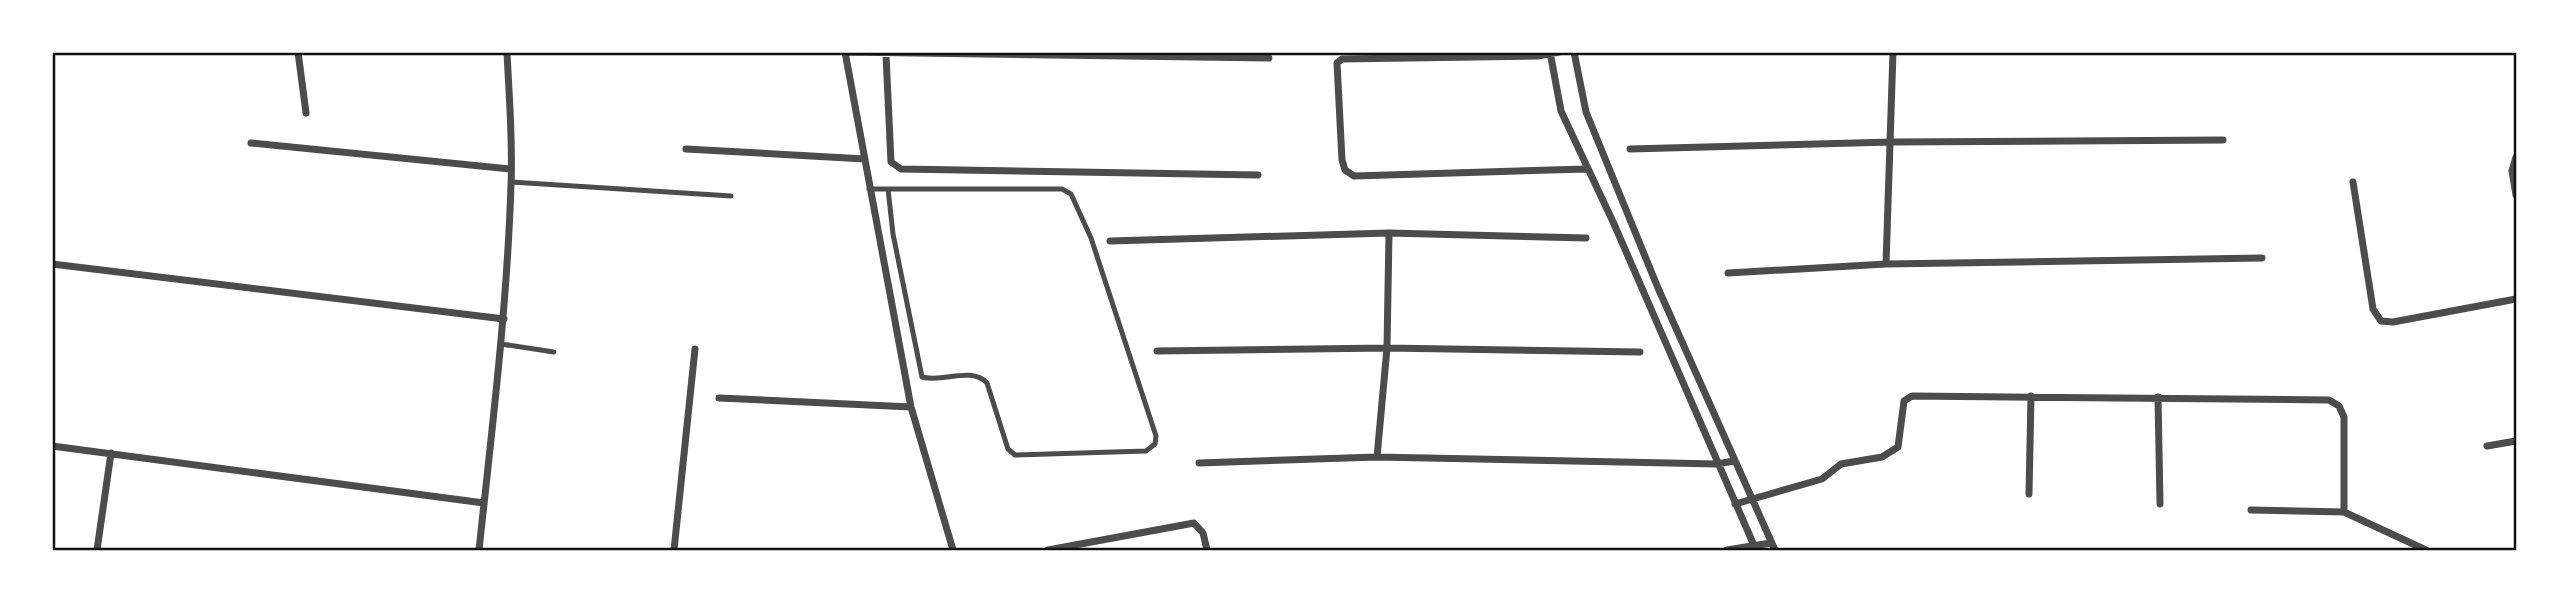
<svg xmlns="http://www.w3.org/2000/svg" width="2569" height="603" font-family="'Fira Sans Condensed',sans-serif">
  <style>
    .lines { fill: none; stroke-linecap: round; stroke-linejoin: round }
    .service { stroke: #4c4c4c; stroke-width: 5 }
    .minor { stroke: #4c4c4c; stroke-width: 7 }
    .neatline { fill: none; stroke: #111; stroke-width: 2.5 }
  </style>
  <rect width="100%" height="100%" fill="#fff"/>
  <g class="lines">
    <!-- service -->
    <path class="service" d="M511 182 731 196
      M869 189H1062L1071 194 1091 238 1156 436 1155 444 1146 451 1015 455 1008 449 987 383C971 366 943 383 922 377L893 234 888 189
      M501 344 554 352"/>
    <!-- minor -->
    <path class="minor" d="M298 52 306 113
      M845 52 911 407 953 550
      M847 52 1269 58
      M1550 52 1561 111 1614 224 1756 550
      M1559 52 1538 56 1342 59 1337 63 1342 160 1345 170 1354 176 1586 169
      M1574 52 1586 112 1658 288 1775 550
      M886 55 891 162 901 169 1258 175
      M251 143 511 169
      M686 149 865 159
      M1630 149 1892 142 2223 140
      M2516 157 2512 171 2516 195
      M2353 182 2373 309 2381 321 2393 322 2516 299
      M1110 241 1389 233 1586 238
      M52 264 504 319
      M1886 264 1893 52
      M1728 273 1886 264 2262 258
      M1157 351 1387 348 1640 352
      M2158 397 2160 504
      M719 398 911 407
      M52 446 484 503
      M2487 446 2516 441
      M1377 457 1387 348 1389 233
      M1199 463 1377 457 1717 464 1734 461
      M2029 494 2031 396
      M1735 504 1822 479 1841 464 1882 457 1898 447 1904 401 1912 396 2329 400 2339 406 2344 417V512L2251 510
      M2344 512 2426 550
      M97 550 111 453
      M479 550C492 429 507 308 511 185 513 141 509 97 507 52
      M674 550 695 349
      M1048 550 1194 523 1203 533 1207 550
      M1727 550 1771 543"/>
  </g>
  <!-- border -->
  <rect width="2569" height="603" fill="none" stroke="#ffffff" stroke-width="108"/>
  <rect x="54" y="54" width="2461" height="495" class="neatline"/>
</svg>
